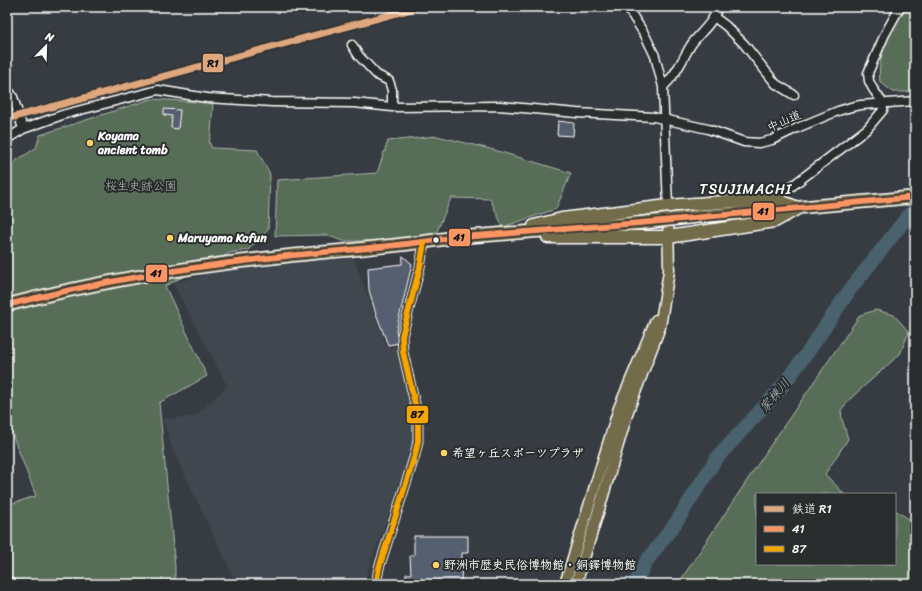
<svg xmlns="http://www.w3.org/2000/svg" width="922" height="591" font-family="Sriracha,'Klee One',sans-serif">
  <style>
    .built { fill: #404650 }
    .green { fill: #586d58; stroke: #acb6ac }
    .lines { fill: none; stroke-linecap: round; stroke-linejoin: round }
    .river { stroke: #49626d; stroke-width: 14 }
    .building { fill: #565f70; stroke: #fff }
    .minor-casing { stroke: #fff; stroke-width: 11 }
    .major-casing { stroke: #fff; stroke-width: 13 }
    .highway-casing { stroke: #fff; stroke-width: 15 }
    .minor { stroke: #2a2d2e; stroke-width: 8 }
    .major { stroke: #736c4b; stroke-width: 10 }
    .highway { stroke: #736c4b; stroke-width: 12 }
    .highway-bridge-casing { stroke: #fff; stroke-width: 15; stroke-linecap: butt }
    .highway-bridge { stroke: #736c4b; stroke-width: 12 }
    .bus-1-casing { stroke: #2a2d2e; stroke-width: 9 }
    .bus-2-casing { stroke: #2a2d2e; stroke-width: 9 }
    .bus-1 { stroke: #fb9564; stroke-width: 6 }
    .bus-2 { stroke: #f7a600; stroke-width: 6 }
    .rail-1-casing { stroke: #2a2d2e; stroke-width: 10 }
    .rail-1 { stroke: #dfa77e; stroke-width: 7 }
    .poi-dot { fill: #ffd166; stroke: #2a2d2e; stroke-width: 1.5 }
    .bus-dot { fill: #fff; stroke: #2a2d2e; stroke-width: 1.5 }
    .labels { text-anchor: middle; stroke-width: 4; stroke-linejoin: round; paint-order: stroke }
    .street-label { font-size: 12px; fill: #fff; stroke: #2a2d2e }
    .poi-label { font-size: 12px; font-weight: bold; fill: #fff; stroke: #2a2d2e; text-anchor: start }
    .park-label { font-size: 12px; fill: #acb6ac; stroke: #2a2d2e }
    .water-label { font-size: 13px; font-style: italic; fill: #adb8bd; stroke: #2a2d2e }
    .quarter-label { font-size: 14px; letter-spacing: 1px; fill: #fff; stroke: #2a2d2e }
    .line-badge { stroke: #2a2d2e; stroke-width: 1.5 }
    .pale-badge-label { font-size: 11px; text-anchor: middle; font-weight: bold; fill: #111 }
  </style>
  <rect width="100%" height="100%" fill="#373c42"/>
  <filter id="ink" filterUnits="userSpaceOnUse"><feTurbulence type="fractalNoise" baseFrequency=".025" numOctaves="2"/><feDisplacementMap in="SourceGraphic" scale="8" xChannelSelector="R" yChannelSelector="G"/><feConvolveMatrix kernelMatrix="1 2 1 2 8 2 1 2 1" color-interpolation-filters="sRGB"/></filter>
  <g filter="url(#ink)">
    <!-- built -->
    <path class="built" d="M353 257 387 347H400L414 438 411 456 366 575 367 584H237L173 451 163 419 195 416 227 386 173 283 226 269 329 258Z
      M915 280V324L908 286Z"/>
    <!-- green -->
    <path class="green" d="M904 7H915V89L907 92H893L880 82C876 55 892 30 904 7Z
      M151 99 213 103 211 133 209 142 212 148 257 150 270 174 268 230 248 250 230 253 165 286 207 376 159 403 175 567V584H7V505L36 496 7 421V172L17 160 36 148 40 135Z
      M437 136 494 150 571 173 556 209 503 227 490 199 451 198 433 241H342L327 235 275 236 277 180 377 173 388 141Z
      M876 310 894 315 909 332 900 354 851 398 841 410 842 419 848 439 825 474 844 494H757V564H895V510L915 523V584H678L770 446 860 315Z"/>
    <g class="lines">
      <!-- river -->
      <path class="river" d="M635 584 646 562 677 521 716 459 780 389 808 352 849 291 915 207"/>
    </g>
    <!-- building -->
    <path class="building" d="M164 109 180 110 178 129 171 128 172 116 164 115Z
      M558 121 574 123 573 136 557 135Z
      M403 256 412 264 396 331 400 343 388 345 375 311 369 290 368 268 402 264Z
      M414 536H468V553H462L461 584H406V574H411L410 556 414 555Z"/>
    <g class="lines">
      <!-- minor casing -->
      <g class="minor-casing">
        <path id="minor" d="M627 7 645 35 655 56 663 87 668 206
          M714 17 726 26 744 44 776 84 794 95
          M352 45 359 56 377 75 389 81 392 90V107
          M663 87C676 75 682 60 691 45 701 31 712 25 718 7
          M7 88 13 97 23 129
          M7 139 23 129 65 114 158 90 207 98 272 102 354 103 392 107 500 106 577 113 654 117 708 129 744 142 759 143 772 140 797 128 838 111 851 107 861 105 915 101
          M775 199 867 129 883 110V103L873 89 869 81 868 73 885 34 900 7
          M7 580 13 584
          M376 584 379 568 415 455 418 441V417L403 352 402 336 420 267 424 243"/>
      </g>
      <!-- major casing -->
      <g class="major-casing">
        <path id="major" d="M565 584 619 408 656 320
          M576 584 600 506 628 411 660 327 669 271 668 212"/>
      </g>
      <!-- highway casing -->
      <g class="highway-casing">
        <path id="highway" d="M693 217 915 197
          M534 226 562 219 668 206 764 199H775L798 208
          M548 237H668L775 221 798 208
          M7 305C99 281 193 266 287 256 341 250 396 247 450 238L640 223"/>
      </g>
      <!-- minor -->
      <use href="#minor" class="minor"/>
      <!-- major -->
      <use href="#major" class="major"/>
      <!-- highway -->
      <use href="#highway" class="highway"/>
      <!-- highway-bridge casing -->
      <g class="highway-bridge-casing">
        <path id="highway-bridge" d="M640 223 693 217"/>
      </g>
      <!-- highway-bridge -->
      <use href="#highway-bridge" class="highway-bridge"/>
      <!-- bus-1 casing -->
      <g class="bus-1-casing">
        <path id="bus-1" d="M7 305C99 281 193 266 287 256 341 250 396 247 450 238L640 223 915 197"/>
      </g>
      <!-- bus-2 casing -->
      <g class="bus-2-casing">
        <path id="bus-2" d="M376 584 379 568 415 455 418 441V417L403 352 402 336 420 267 424 243"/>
      </g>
      <!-- bus-1 -->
      <use href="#bus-1" class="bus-1"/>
      <!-- bus-2 -->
      <use href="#bus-2" class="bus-2"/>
      <!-- rail-1 casing -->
      <g class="rail-1-casing">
        <path id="rail-1" d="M7 119 419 7"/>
      </g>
      <!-- rail-1 -->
      <use href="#rail-1" class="rail-1"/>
    </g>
  </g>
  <!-- markers -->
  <g class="poi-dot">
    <circle cx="90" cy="143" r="4"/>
    <circle cx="170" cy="238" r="4"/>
    <circle cx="444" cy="453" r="4"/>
    <circle cx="436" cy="565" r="4"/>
  </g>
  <circle class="bus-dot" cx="436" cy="240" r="3.5"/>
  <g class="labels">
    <!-- street labels -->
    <g class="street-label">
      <text transform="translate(784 121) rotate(-24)" y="4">中山道</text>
    </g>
    <!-- poi labels -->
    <g class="poi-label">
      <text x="98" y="140">Koyama<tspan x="98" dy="14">ancient tomb</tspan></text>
      <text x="178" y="242">Maruyama Kofun</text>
      <text x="452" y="457">希望ヶ丘スポーツプラザ</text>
      <text x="444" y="569">野洲市歴史民俗博物館・銅鐸博物館</text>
    </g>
    <!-- park labels -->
    <g class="park-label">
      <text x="141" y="190">桜生史跡公園</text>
    </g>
    <!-- water labels -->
    <g class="water-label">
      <text transform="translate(774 395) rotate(-50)" y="5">家棟川</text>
    </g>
    <!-- quarter labels -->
    <g class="quarter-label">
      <text x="746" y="194">TSUJIMACHI</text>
    </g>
  </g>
  <g class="line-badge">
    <rect x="202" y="53" width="22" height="20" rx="4" fill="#dfa77e"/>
    <rect x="752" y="202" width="23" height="19" rx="4" fill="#fb9564"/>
    <rect x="448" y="228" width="23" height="19" rx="4" fill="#fb9564"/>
    <rect x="145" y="264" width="23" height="19" rx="4" fill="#fb9564"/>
    <rect x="406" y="405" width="23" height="19" rx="4" fill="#f7a600"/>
  </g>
  <g class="pale-badge-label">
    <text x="213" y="67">R1</text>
    <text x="763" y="215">41</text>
    <text x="459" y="241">41</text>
    <text x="156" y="277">41</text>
    <text x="417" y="418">87</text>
  </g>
  <!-- margin -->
  <rect width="922" height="591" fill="none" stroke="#2a2d2e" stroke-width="24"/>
  <rect x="12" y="12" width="898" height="567" fill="none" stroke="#fff" stroke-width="1.5" filter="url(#ink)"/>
  <!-- legend -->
  <rect x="756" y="493" width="140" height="72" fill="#2a2d2e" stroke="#7f8182"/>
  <rect x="764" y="506" width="20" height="6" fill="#dfa77e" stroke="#7f8182"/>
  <text x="792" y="513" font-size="12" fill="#ffffff">鉄道 R1</text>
  <rect x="764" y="526" width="20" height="6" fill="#fb9564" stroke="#7f8182"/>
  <text x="792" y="533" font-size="12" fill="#ffffff">41</text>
  <rect x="764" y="546" width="20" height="6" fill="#f7a600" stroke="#7f8182"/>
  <text x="792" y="553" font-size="12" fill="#ffffff">87</text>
  <!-- north arrow -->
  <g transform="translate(46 46) rotate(23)" stroke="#2a2d2e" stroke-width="3" paint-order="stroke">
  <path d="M0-3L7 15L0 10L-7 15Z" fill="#ffffff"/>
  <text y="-6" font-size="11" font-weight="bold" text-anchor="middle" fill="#ffffff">N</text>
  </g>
</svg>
